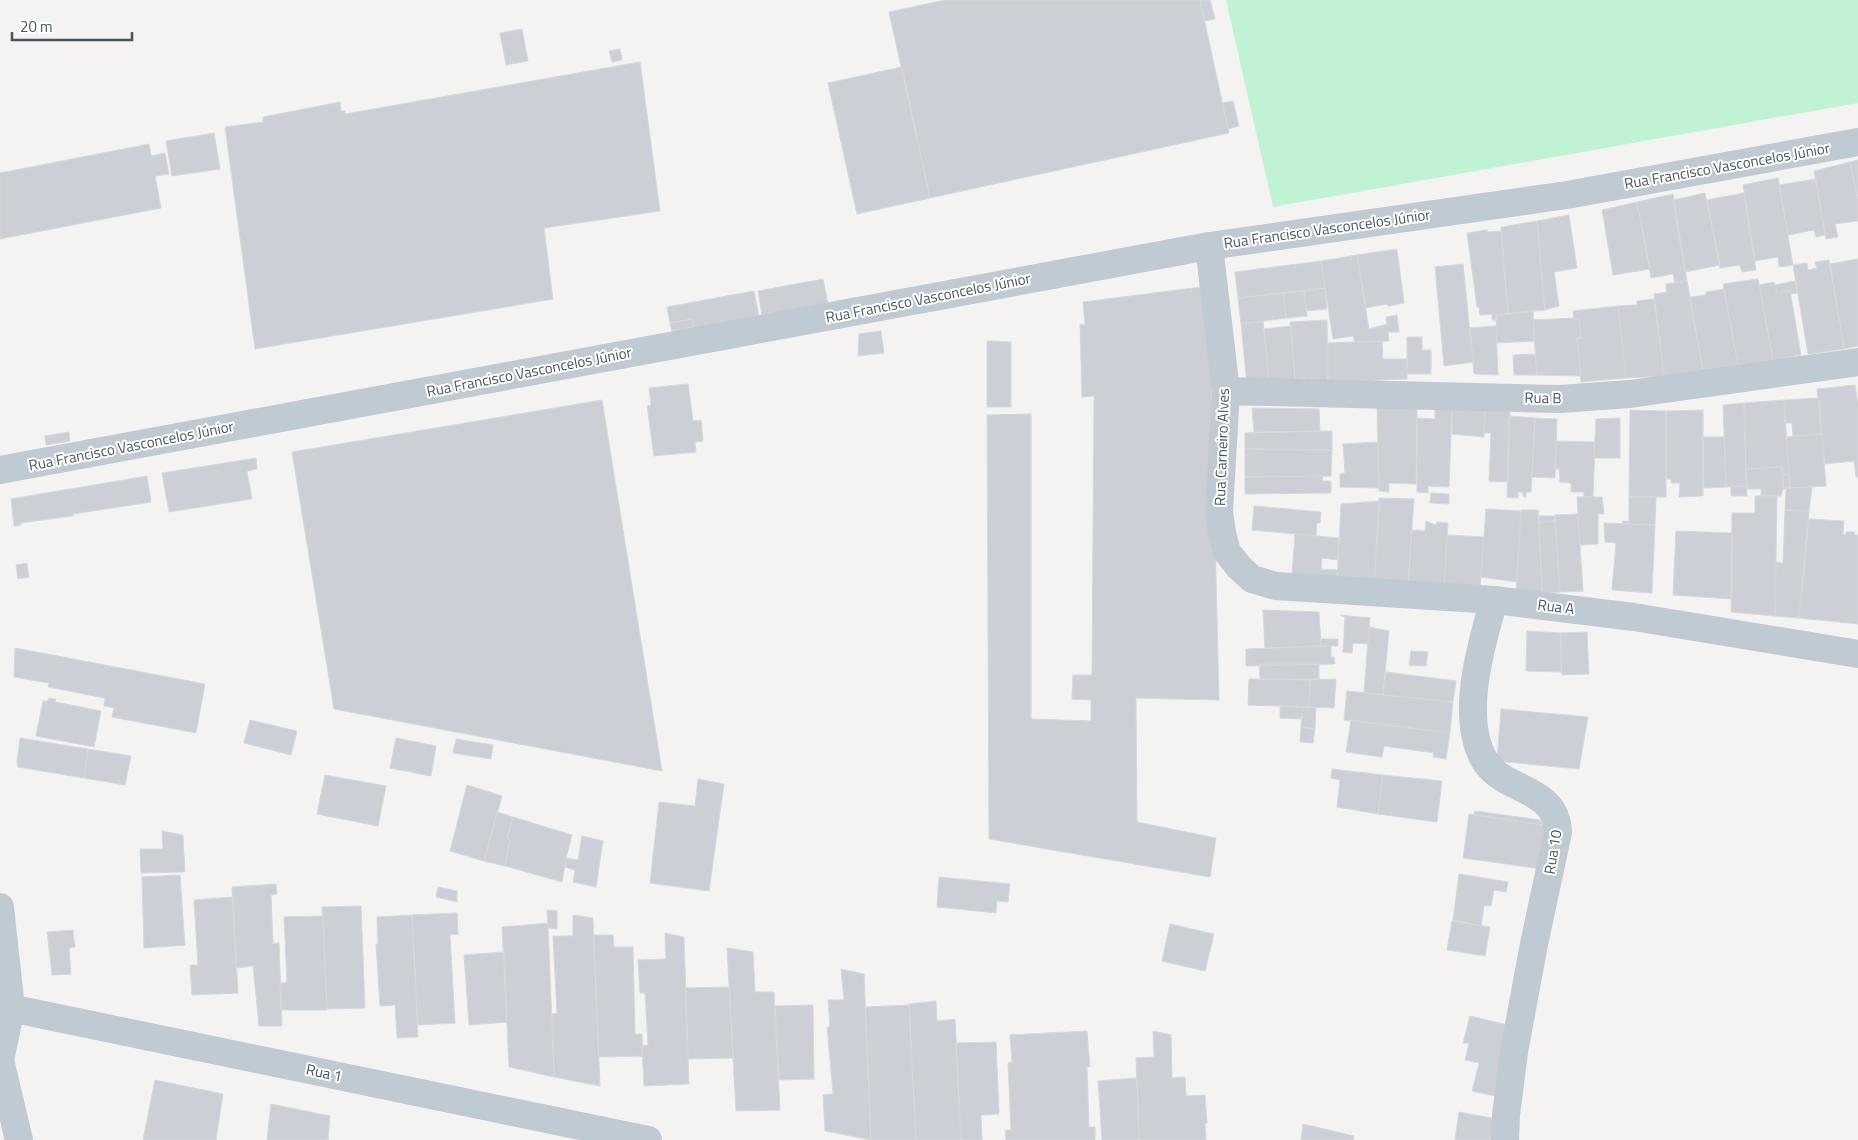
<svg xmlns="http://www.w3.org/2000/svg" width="1858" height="1140" font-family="'Titillium Web',sans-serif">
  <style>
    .green { fill: #c0f3d4 }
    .building { fill: #cccfd5; stroke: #d6d8de }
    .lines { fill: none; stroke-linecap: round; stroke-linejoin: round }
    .minor { stroke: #c0cad3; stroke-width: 28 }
    .labels { text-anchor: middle; stroke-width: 4; stroke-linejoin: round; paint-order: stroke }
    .street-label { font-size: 15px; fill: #485662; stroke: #fff }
  </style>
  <rect width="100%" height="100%" fill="#f5f2f2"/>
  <!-- green -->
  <path class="green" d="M1226 0H1858V103L1273 207Z"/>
  <!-- building -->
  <path class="building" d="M945 0H1200L1229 133 930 198 889 12Z
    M1200 0H1210L1215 19 1204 21Z
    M522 29 528 61 506 65 500 33Z
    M620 49 622 60 612 62 609 51Z
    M640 62 660 211 544 228 553 299 255 349 225 127 263 122V117L340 102 341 111H345V114Z
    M902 67 930 198 857 214 828 83Z
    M1233 101 1239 126 1228 129 1222 103Z
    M214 133 220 169 172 176 166 141Z
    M149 144 151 156 165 153 169 174 155 176 161 208 0 239V173Z
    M1858 160V194L1857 195 1850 162Z
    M1850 162 1858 200V221L1835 224 1838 237 1826 239 1814 171Z
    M1778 178 1793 265 1779 267 1778 257 1755 261 1743 185Z
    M1816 179 1825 235 1816 237 1814 230 1788 235 1779 185Z
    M1705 193 1720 265 1685 272 1673 200Z
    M1744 193 1756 270 1742 272 1740 265 1720 268 1707 200Z
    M1673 194 1687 281 1675 283 1673 274 1651 278 1637 202Z
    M1637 202 1650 269 1613 275 1602 210Z
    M1569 215 1577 268 1554 272 1559 306 1545 310 1537 221Z
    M1537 221 1545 310 1508 314 1501 227Z
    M1487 230 1488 232 1501 231 1508 314 1496 315V320H1492V314L1480 315 1479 307H1477L1467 233Z
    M1397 249 1404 303 1388 306 1387 304 1366 308 1357 255Z
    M1357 255 1369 329 1387 324 1386 317 1397 315 1399 332H1388L1389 341 1355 342 1353 336 1333 339 1321 261Z
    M1858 259V346L1844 349 1830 264Z
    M1829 260 1844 349 1808 354 1793 265 1807 263 1808 270 1817 268 1815 262Z
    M1321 261 1325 288 1238 298 1235 272Z
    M1463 264 1473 362 1444 366 1435 267Z
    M823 279 829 310 763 321 758 291Z
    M1758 279 1773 360 1738 365 1723 284Z
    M1687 281 1703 370 1664 376 1654 294 1667 292 1666 284Z
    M1795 281 1797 293 1791 294 1790 290 1777 293 1775 285Z
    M1774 282 1777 293 1790 290 1801 355 1773 360 1759 285Z
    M1209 286 1219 700 1136 698 1137 822 1216 838 1210 877 989 839 987 415 1031 414V719L1091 721V700L1072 699 1073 675H1092L1094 396 1082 397 1080 324 1085 325 1083 302Z
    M1325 288 1327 309 1306 311 1304 291Z
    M1724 289 1738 365 1703 370 1689 297 1706 295V292Z
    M754 291 760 322 673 337 672 331 694 327 692 319 670 323 667 307Z
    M1304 291 1307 316 1286 318 1283 293Z
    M1283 293 1286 318 1241 324 1238 298Z
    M1654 299 1664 376 1626 378 1618 306 1637 305V301Z
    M1618 306 1626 378 1581 382 1577 338H1581L1579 319H1574L1573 311Z
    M1533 311 1534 341 1497 343 1496 315Z
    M1574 318V319H1579L1581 338H1577L1581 376 1537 375 1533 320Z
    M692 319 694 327 672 331 670 323Z
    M1327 320 1328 382 1305 383V378L1295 379 1290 322Z
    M1263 321 1269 385H1247L1241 324Z
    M1291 326 1295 379 1269 385 1264 329Z
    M1496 326 1498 375 1474 374 1470 328Z
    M881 331 884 353 858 356 859 334Z
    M1407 337H1422V350H1431V374H1407Z
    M987 341 1011 342V407H987Z
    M1382 341 1383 359H1407V379L1328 382V343Z
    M1535 354 1537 375H1514L1513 355Z
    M688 384 693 421 701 420 703 441 695 442 696 452 654 456 647 406 651 405 649 388Z
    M1855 385 1858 404V477H1856L1854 461 1825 464 1817 389Z
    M1819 398 1822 434 1793 436 1792 423H1785L1784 400Z
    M602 400 662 771 334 709 292 452Z
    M1784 400 1789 474 1783 475 1782 467 1746 469 1744 403Z
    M1452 403H1485L1484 437 1452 434Z
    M1452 403 1449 487 1428 486V493L1417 492V418L1435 419V404Z
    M1485 403H1510L1508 482 1489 481 1491 433H1484Z
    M1744 403 1746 486 1726 487 1723 405Z
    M1417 405 1416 484 1389 483V492L1379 491 1377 407Z
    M1252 408 1319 409 1320 431 1254 432Z
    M1630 410 1666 411V497H1629Z
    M1703 410V496L1679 497 1680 483H1671V479H1666V411Z
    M1509 416 1535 418 1531 492H1526V497H1523V492H1518V498L1507 497Z
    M1535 418 1557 419 1555 478 1532 477Z
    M1620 418V458H1594L1596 419Z
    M1332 431V450L1245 449V433Z
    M69 432 70 441 46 445 45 436Z
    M1822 434 1826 486 1790 488 1786 437Z
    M1703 437H1724L1726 487 1704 488Z
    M1556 441 1595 442 1593 497H1584V492H1571V483L1560 482 1559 469H1555Z
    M1378 442 1379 488 1340 487V474L1345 473 1343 444Z
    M1245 449 1332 450 1331 476 1245 477Z
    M256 458 257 469 247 471 252 499 169 512 162 473Z
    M1782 467 1783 489 1781 496H1761V489H1747L1746 469Z
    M1789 474 1790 488 1783 489V475Z
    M147 476 151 502 73 514V516L20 523 21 525 14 526 11 499Z
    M1322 476 1323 481H1331V493L1245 494V477Z
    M1731 486H1746L1747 496H1731Z
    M1812 487 1809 511 1785 510 1786 488Z
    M1431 493 1449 494V504L1430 503Z
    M1755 496H1777L1775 616 1731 612 1732 513H1755Z
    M1577 497H1602L1604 514H1598V544L1580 545Z
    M1629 497H1656L1655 525 1623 524 1622 521H1629Z
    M1379 498 1414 499 1408 586 1374 585Z
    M1380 501 1374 585 1337 580 1341 504Z
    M1254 506 1321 512 1320 523H1317L1316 536 1252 530Z
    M1486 509 1521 511 1517 582 1481 577Z
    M1521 510H1538L1542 593 1516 591Z
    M1785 510 1809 511 1799 618 1775 616 1776 562 1783 563Z
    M1578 514 1583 591 1560 592 1555 515Z
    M1539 516H1555V521L1539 522Z
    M1809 519 1844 521 1843 534 1846 535V532H1855L1854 535H1858V624L1799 618Z
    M1426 521 1436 525 1437 522 1448 523 1444 587 1408 586 1412 530 1425 531Z
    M1555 521 1560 592 1542 593 1539 522Z
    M1604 523 1655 525 1652 593 1612 590 1616 543 1605 542Z
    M1676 531 1732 533V599L1673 595Z
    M1295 534 1339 538 1338 560 1322 558 1321 569 1337 570V580L1292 574Z
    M1447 535 1484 537 1480 588 1444 587Z
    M27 563 29 577 18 579 16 565Z
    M1263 610 1319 612 1321 646 1265 648Z
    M1340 615 1370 618 1368 644 1353 643 1352 653 1343 652 1345 617Z
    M1369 627 1389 631 1383 695 1364 693Z
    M1527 631 1561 633V672L1526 671Z
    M1587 632 1589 674 1562 675 1561 633Z
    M1321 639H1338V646H1321Z
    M1331 646V657H1334L1335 664 1246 666V649Z
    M15 648 205 684 196 733 112 717 114 708 104 706 105 698 48 687 49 683 14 677Z
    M1411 651 1428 652 1426 666 1409 665Z
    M1259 664H1319V679H1260Z
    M1386 672 1456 681 1453 702 1383 695Z
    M1249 679 1310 680 1309 707 1248 705Z
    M1336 679 1334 708 1309 707 1310 680Z
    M1347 691 1453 702 1450 733 1344 720Z
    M49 698 56 699 55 702 101 711 94 747 36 736 43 701H48Z
    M1280 706 1303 707 1302 719 1280 718Z
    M1303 707H1316L1315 729 1301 727Z
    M1501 709 1588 717 1579 769 1497 761Z
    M250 720 297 731 291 755 244 743Z
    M1351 720 1450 733 1446 759 1433 757 1434 753 1384 746 1382 757 1346 752Z
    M1301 727 1315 729 1313 743 1300 742Z
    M20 738 88 749 84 778 18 767 17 762Z
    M396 738 436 746 431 776 390 768Z
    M456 739 493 745 491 759 453 753Z
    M88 749 131 756 125 785 84 778Z
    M1332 769 1383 775 1378 814 1337 807 1340 780 1331 778Z
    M325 775 386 786 378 826 317 814Z
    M1383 775 1442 781 1437 822 1378 814Z
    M698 779 724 784 709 891 650 883 659 802 695 806Z
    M467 785 502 796 484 861 450 851Z
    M1475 811 1540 820 1543 825 1474 815Z
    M497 812 513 817 507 838 510 840 505 866 484 861Z
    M1469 814 1548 826 1542 869 1463 858Z
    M513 817 572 835 566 858 562 882 505 866 510 840 507 838Z
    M162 831 183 835 185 872 141 873 140 849H163Z
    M582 836 603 841 596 887 573 882 575 870 565 867 566 858 578 860Z
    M1459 874 1508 882 1506 892 1494 890 1491 906H1484L1481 926 1453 920Z
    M180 875 185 945 144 948 142 877Z
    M939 877 1010 884 1008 902 997 901 996 913 937 907Z
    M276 884 277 894 271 895 273 944 279 943 282 1026H259L253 966 236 968 232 887Z
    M438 887 457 891V902L436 897Z
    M233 897 238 993 192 995 190 965H198L194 900Z
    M361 906 365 1008 327 1009 322 907Z
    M547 910 557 911V929L548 928Z
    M457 913 458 934 450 935 455 1023 418 1025 412 915Z
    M412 915 418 1037 397 1038 395 1005 380 1006 376 944H378L377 917Z
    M573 915 593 918 600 1086 554 1077 552 1014 557 1013 553 936H573Z
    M323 916 327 1010H281L280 983 287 982 284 917Z
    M1452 921 1490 927 1485 956 1447 950Z
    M548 923 554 1075V1077L509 1067 502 927Z
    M1170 924 1214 934 1205 971 1162 961Z
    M73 930 75 947 69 948 71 974 52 975 47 932Z
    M665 933 684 937 689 1084 644 1086 642 1046 648 1045 645 993H640L638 960 666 959Z
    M593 935H613L614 947H633L635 1034H642L643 1056 599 1057Z
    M727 948 753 952 755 992H774L780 1110 736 1111Z
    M504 952 507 1022 469 1025 464 955Z
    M841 969 864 974 871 1140 825 1131 823 1095 833 1094 827 1027H830L828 1000H844Z
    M729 987 733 1058 688 1059 685 988Z
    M936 1001 937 1021 955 1019 961 1140H916L909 1004Z
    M813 1005 814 1079 779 1080 775 1006Z
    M909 1005 916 1140H871L865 1007Z
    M1470 1016 1512 1026 1495 1096 1472 1091 1479 1063 1465 1060 1469 1043H1463Z
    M1087 1031 1090 1067 1087 1066 1089 1127H1095V1140H1006L1005 1130H1011L1008 1063 1012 1062 1010 1035Z
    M1153 1031 1171 1035 1172 1078 1185 1077 1186 1096 1205 1095 1207 1123H1205L1206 1140H1139L1136 1058 1154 1057Z
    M996 1042 999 1114 981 1115 982 1140H961L956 1043Z
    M1137 1078 1139 1140H1102L1098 1081Z
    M155 1080 223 1094 216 1140H143Z
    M271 1104 330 1116 328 1140H267Z
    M1459 1112 1497 1119 1494 1140H1455Z
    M1303 1124 1354 1136 1353 1140H1301Z"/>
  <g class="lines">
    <!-- minor -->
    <path class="minor" d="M1209 246 1226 391 1219 512 1222 533 1227 552 1239 567 1252 579 1276 586 1494 600 1634 617 1858 654
      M1226 391 1560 399 1630 394 1858 362
      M0 470 1209 246 1567 195 1858 142
      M1494 600C1481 645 1459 718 1485 761 1505 793 1556 786 1558 832L1534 944 1514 1052 1506 1115 1505 1140
      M0 907 11 1008 0 1060
      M0 1006 648 1140
      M0 1060 19 1140"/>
  </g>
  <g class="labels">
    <!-- street labels -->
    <g class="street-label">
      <text transform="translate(1727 166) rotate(-10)" y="5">Rua Francisco Vasconcelos Júnior</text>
      <text transform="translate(1327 229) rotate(-8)" y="5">Rua Francisco Vasconcelos Júnior</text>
      <text transform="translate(928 298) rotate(-11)" y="5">Rua Francisco Vasconcelos Júnior</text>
      <text transform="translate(529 372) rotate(-11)" y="5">Rua Francisco Vasconcelos Júnior</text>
      <text transform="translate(1543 398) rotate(1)" y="5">Rua B</text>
      <text transform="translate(131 446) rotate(-11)" y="5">Rua Francisco Vasconcelos Júnior</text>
      <text transform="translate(1222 447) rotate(-88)" y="5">Rua Carneiro Alves</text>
      <text transform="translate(1556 607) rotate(7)" y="5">Rua A</text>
      <text transform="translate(1553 852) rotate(-81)" y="5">Rua 10</text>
      <text transform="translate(324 1073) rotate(12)" y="5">Rua 1</text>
    </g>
  </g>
  <!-- scale -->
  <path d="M12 32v8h120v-8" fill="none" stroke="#485662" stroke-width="2.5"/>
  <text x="20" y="32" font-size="15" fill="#485662" stroke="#ffffff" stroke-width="4" paint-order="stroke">20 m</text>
</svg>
